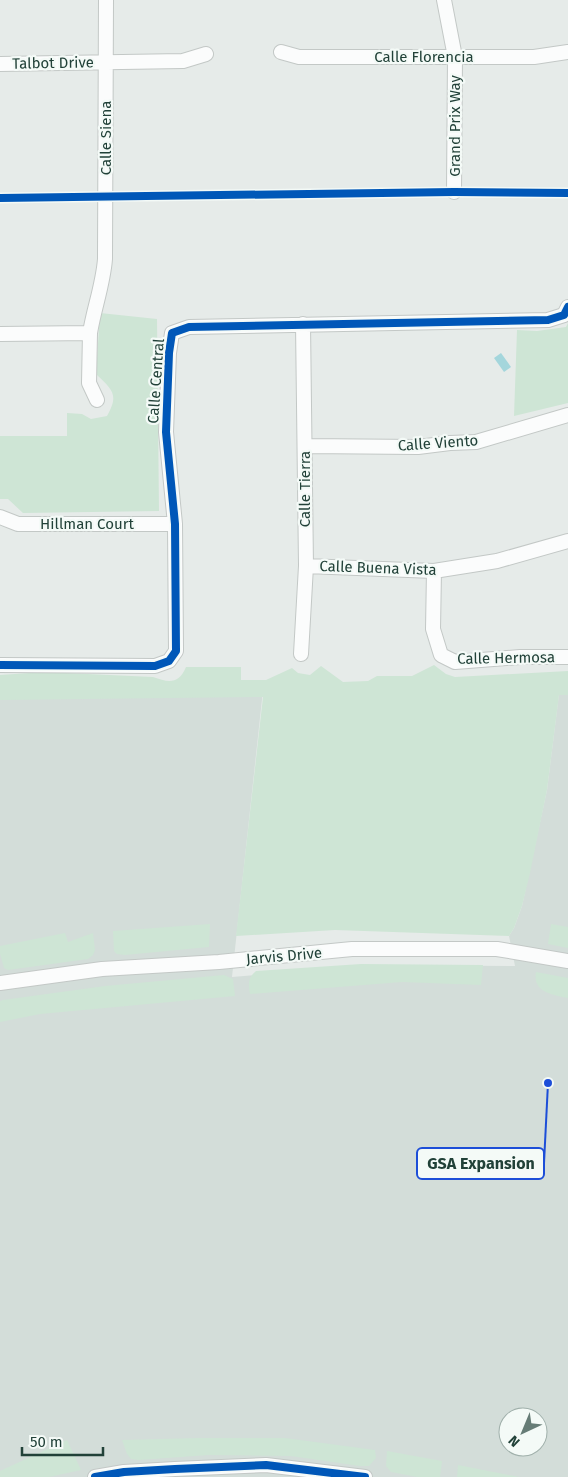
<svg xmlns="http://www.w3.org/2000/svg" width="568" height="1477" font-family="'Fira Sans',sans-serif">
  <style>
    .built { fill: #d3ddd9; fill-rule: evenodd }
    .green { fill: #cee5d5 }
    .water { fill: #a4d6dc }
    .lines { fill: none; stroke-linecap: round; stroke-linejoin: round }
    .minor-casing { stroke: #c3c8c6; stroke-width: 16 }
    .minor { stroke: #fbfcfc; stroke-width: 14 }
    .cycleway-casing { stroke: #f4faf7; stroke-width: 11 }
    .cycleway { stroke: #0057b8; stroke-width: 8 }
    .labels { text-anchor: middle; stroke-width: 4.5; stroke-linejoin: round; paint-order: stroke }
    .street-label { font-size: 15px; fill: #214138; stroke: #f4faf7 }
    .leader { fill: none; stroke: #1d4ed8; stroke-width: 2 }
    .callout-dot { fill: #1d4ed8; stroke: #f4faf7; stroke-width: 2 }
    .callout { fill: #f4faf7; stroke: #1d4ed8; stroke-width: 2 }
    .callout-label { font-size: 16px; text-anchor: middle; font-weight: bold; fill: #214138 }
  </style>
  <rect width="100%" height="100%" fill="#e6ebe9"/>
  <!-- built -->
  <path class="built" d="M560 686H568V1477H0V696L263 690 232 977 373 965 515 966 509 936 514 928 522 906 547 790ZM508 1417H538V1447H508Z"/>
  <!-- green -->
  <path class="green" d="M100 313 157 319 159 511 23 513 8 499H0V436H67V413L82 414 91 419 107 416C119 395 113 390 96 374Z
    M568 323V403L514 416 517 330 537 331 566 327Z
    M434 665 446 674 455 677 568 671V695H559L547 790 530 873 522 906 514 928 509 936 335 930 236 936 263 697 0 700V675L44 672 153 677C169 683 179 684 186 667H241V680H266L292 668 298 673 310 675 321 666 343 682 368 681 377 676H412Z
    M210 924 209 947 125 955 117 954 114 951 113 931Z
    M551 924 568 927V948L548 944Z
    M65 933 68 942 93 933 95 950 93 955 88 959 8 970 4 968 0 954V946Z
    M361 964 483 965 481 985 402 982 250 994C248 983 248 978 256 971Z
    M536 972 568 978V998C553 995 532 992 536 972Z
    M224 975 233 979 235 996 40 1014 0 1022V1001L3 1000 105 986Z
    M198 1438H285L375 1450 376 1458 369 1466H360L291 1456 208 1455 139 1460 131 1459 127 1454 122 1440Z
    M67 1440 81 1470 49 1477H0V1471Z
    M387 1451 442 1461 440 1477H417L391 1472 386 1466Z
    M458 1465 519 1477H457Z"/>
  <!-- water -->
  <path class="water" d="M501 353 511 367 504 372 494 358Z"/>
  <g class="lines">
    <!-- minor casing -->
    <g class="minor-casing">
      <path id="minor" d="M444 0 455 57 454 192
        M281 52 299 57H534L568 52
        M0 64 183 61 206 54
        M90 333C94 308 103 285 105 259L106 0
        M0 334 90 333 89 383 97 400
        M305 446 418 447 450 443 476 442 568 415
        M0 517 18 524H175
        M306 566 434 571 497 561 568 541
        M434 571 433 629 441 655 455 662 520 657H568
        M301 654 306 566 303 324
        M0 665 155 666 169 661 176 651 175 524 166 432 169 353 172 333 189 327 548 320 564 315 568 307
        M0 983 102 969 219 962 352 949H497L568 961
        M95 1477 124 1472 175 1469 266 1465 365 1477"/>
    </g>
    <!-- minor -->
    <use href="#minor" class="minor"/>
    <!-- cycleway casing -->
    <g class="cycleway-casing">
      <path id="cycleway" d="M0 198 454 192 568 193
        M0 665 155 666 169 661 176 651 175 524 166 432 169 353 172 333 189 327 548 320 564 315 568 307
        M95 1477 124 1472 175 1469 266 1465 365 1477"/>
    </g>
    <!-- cycleway -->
    <use href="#cycleway" class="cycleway"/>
  </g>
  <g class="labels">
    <!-- street labels -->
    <g class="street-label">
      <text x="424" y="62">Calle Florencia</text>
      <text transform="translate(53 63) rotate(-1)" y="5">Talbot Drive</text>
      <text transform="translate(455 126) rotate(-90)" y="5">Grand Prix Way</text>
      <text transform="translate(106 138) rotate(-90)" y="5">Calle Siena</text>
      <text transform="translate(156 381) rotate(-86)" y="5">Calle Central</text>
      <text transform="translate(438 443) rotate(-4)" y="5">Calle Viento</text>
      <text transform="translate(305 489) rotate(-90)" y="5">Calle Tierra</text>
      <text x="87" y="529">Hillman Court</text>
      <text transform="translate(378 568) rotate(2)" y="5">Calle Buena Vista</text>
      <text transform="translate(506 658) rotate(-1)" y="5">Calle Hermosa</text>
      <text transform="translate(284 956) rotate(-5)" y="5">Jarvis Drive</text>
    </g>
  </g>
  <!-- callouts -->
  <path class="leader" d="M548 1083L544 1163"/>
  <circle class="callout-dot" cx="548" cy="1083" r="5"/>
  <rect class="callout" x="417" y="1148" width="127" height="31" rx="5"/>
  <g class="callout-label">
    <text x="481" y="1169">GSA Expansion</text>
  </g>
  <!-- north arrow -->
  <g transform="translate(523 1432) rotate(224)"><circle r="24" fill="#f4faf7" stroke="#a0b0ab"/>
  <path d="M0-4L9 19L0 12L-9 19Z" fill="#667c76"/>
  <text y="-8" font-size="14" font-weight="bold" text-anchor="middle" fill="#214138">N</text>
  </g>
  <!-- scale -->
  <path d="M22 1447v8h81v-8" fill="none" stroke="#214138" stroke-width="2.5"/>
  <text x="30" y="1447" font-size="15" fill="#214138" stroke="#f4faf7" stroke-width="4" paint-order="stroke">50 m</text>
</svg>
